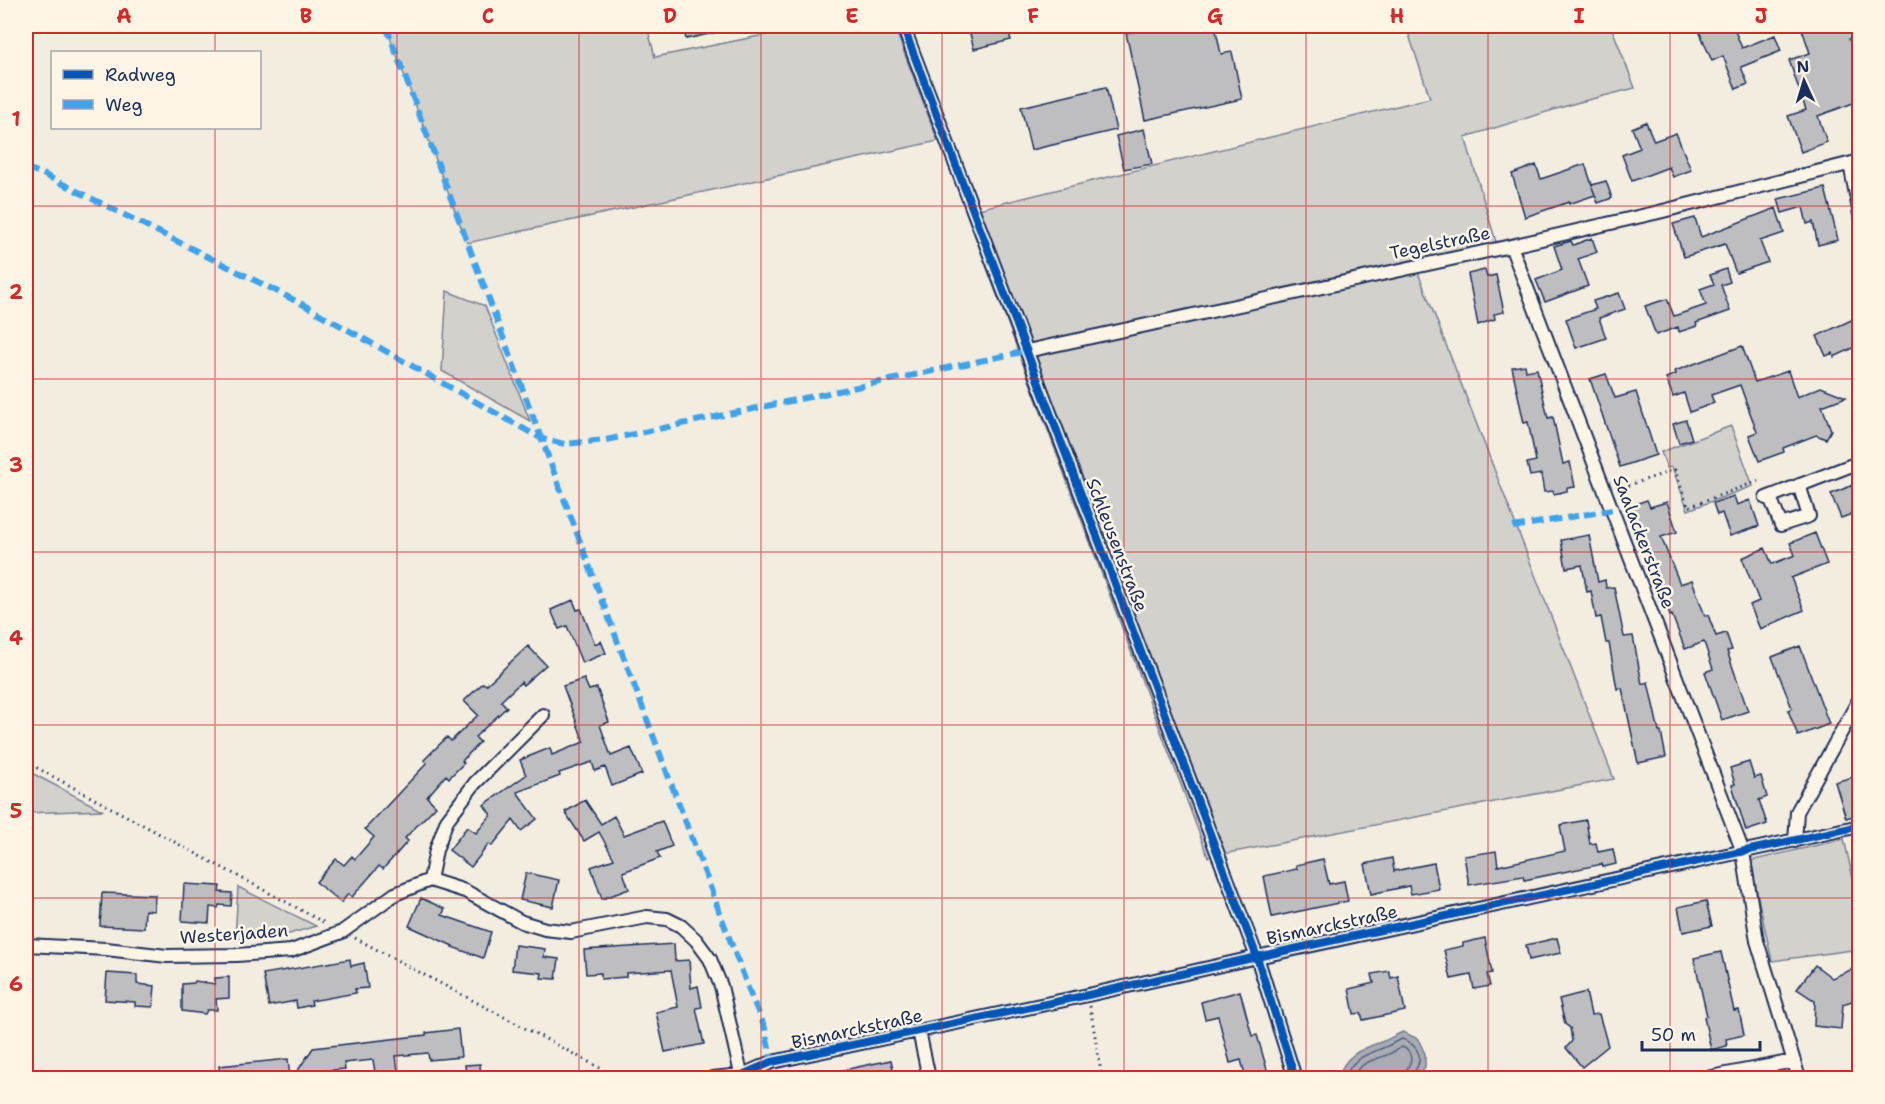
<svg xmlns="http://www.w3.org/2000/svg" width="1885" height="1104" font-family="'Shantell Sans',sans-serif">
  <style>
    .green { fill: #d3d1cc; stroke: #778095; stroke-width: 1.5 }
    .water { fill: #a9acb3; stroke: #707a91; stroke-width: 1.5 }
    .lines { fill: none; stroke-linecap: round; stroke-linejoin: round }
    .shore { stroke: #546180; stroke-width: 1.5 }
    .building { fill: #bebec0; stroke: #1b2f5e; stroke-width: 1.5 }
    .minor-casing { stroke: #1b2f5e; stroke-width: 16 }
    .path { stroke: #1b2f5e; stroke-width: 3; stroke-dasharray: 1.5 4.5; stroke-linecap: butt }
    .minor { stroke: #fcf5e5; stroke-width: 12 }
    .quiet { stroke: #3da3ed; stroke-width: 6; stroke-dasharray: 12 6; stroke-linecap: butt }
    .cycleway-casing { stroke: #fcf5e5; stroke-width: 11 }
    .cycleway { stroke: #0057b8; stroke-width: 8 }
    .grid { fill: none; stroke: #d62828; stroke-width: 1.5; stroke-opacity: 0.55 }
    .labels { text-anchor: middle; stroke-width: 5; stroke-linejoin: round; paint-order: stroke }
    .street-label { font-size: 18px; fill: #1b2f5e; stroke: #fcf5e5 }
    .neatline { fill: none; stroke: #d62828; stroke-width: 2 }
    .grid-label { font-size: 20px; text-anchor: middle; font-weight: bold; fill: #d62828 }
  </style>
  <rect width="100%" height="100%" fill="#f3ede0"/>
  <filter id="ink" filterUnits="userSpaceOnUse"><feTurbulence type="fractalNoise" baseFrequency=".0167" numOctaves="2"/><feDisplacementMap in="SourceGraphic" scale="12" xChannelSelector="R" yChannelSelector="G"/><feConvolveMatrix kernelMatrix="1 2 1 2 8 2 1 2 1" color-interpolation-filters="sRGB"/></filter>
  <g filter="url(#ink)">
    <!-- green -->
    <path class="green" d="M386 26H647L655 57 769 34 773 26H894L938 141 467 243Z
      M1406 26H1611L1635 88 1576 103 1465 137 1496 242 1414 262 1614 779 1208 857 966 212 1430 98Z
      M447 291 485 306 530 421 442 371Z
      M1731 426 1753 486 1688 510 1672 467 1667 468 1661 452Z
      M26 770 102 810 26 813Z
      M1844 839 1859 905V949L1772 961 1750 861Z
      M238 887 316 926 289 934 235 940Z"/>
    <!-- water -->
    <path class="water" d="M1403 1032 1418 1039 1425 1054V1067L1416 1078H1340C1341 1057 1363 1048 1381 1042 1388 1040 1395 1035 1403 1032Z"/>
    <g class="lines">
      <!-- shore -->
      <path class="shore" d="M1346 1078C1351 1057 1367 1055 1385 1047 1391 1045 1396 1041 1402 1039 1413 1043 1423 1052 1418 1065 1416 1071 1413 1072 1412 1078
        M1353 1078C1358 1062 1375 1060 1389 1054 1393 1052 1398 1049 1402 1047L1408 1050C1416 1064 1405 1065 1404 1078"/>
    </g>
    <!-- building -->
    <path class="building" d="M683 26H723V31L686 39Z
      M968 26H1007L1011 40 974 49Z
      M1165 26H1215L1221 54 1232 52 1242 99 1145 120 1126 33Z
      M1697 26H1733L1742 48 1775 35 1781 51 1741 67 1748 84 1736 89 1723 56 1712 61Z
      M1801 26H1851L1855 37 1849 39 1860 68V97L1855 99 1856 102 1818 116 1827 142 1801 152 1788 116 1806 110 1789 60 1810 53Z
      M1106 87 1116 130 1031 150 1021 107Z
      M1646 122 1654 141 1676 133 1691 170 1673 177 1669 167 1632 181 1622 155 1640 148 1632 128Z
      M1144 129 1152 164 1124 169 1116 136Z
      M1585 164 1592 185 1606 181 1612 198 1598 203 1592 187 1595 195 1569 204V202L1525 217 1512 174 1536 165 1541 179Z
      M1825 188 1838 240 1818 245 1813 222 1807 224 1803 207 1782 213 1778 199Z
      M1776 208 1784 233 1760 241 1768 262 1736 273 1725 244 1684 257 1673 224 1695 218 1701 237Z
      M1592 238 1597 252 1578 259 1588 286 1545 302 1536 280 1562 270 1554 246 1571 241 1573 245Z
      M1726 269 1730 282 1721 285 1730 311 1696 323 1697 326 1679 332 1678 327 1656 335 1645 306 1667 299 1674 316 1706 305 1700 289 1714 284 1710 275Z
      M1485 270 1487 277 1496 275 1504 312 1494 314 1495 319 1478 325 1468 274Z
      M1619 293 1625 309 1599 318 1606 338 1576 348 1566 319 1596 309 1593 301Z
      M1860 316V345L1834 357 1833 353 1826 356 1817 336Z
      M1742 346 1755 382 1788 371 1797 397 1821 387 1846 397 1822 406 1831 430 1826 439 1816 435 1783 448 1784 452 1759 461 1749 435 1757 432 1740 385 1711 395 1714 403 1690 412 1684 393 1673 397 1666 378 1676 374 1675 371Z
      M1525 365 1526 371 1537 369 1548 418 1553 417 1563 464 1570 462 1575 487 1567 488V491L1554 494 1553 491 1544 492 1541 474 1530 476 1527 463 1536 461 1528 422 1524 423 1512 367Z
      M1606 374 1615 398 1636 392 1656 455 1620 467 1590 379Z
      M1686 420 1692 439 1679 443 1673 424Z
      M1853 485 1860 501V511L1841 518 1831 494Z
      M1734 496 1737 505 1750 500 1759 526 1730 536 1722 513 1717 515 1713 503Z
      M1647 500 1650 507 1667 502 1677 532 1661 537 1680 584 1692 580 1705 616 1708 615 1716 636 1726 633 1732 650 1727 651 1748 711 1722 720 1705 672 1713 669 1704 642 1685 649 1672 615 1670 616 1654 571 1637 529 1634 530 1627 507Z
      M1815 533 1827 564 1791 578 1804 610 1760 629 1750 605 1759 601 1742 558 1765 548 1772 564 1795 555 1790 543Z
      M1589 535 1598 582 1605 580 1606 588 1614 587 1624 637 1633 636 1642 684 1648 682 1659 732H1661L1666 757 1638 763 1622 688 1617 689 1609 643H1606L1601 617 1596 618 1591 591 1587 592 1582 565 1566 568 1561 540Z
      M573 600 577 610 581 609 595 644 601 641 606 653 582 663 567 626 559 629 551 610Z
      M528 646 546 665 523 685 521 682 501 701 507 707 475 737 480 742 462 761 464 763 449 778 446 775 427 797 436 806 405 838 408 841 383 869 379 866 352 897 348 894 341 903 316 882 336 859 344 865 352 856 355 859 374 837 365 829 427 763 424 760 447 737 451 741 478 715 464 701 483 683 486 685Z
      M1800 646 1829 724 1798 736 1788 710 1792 708 1772 657Z
      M584 679 589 690 597 688 609 722 600 725 611 756 631 748 642 774 612 786 605 767 595 771 592 762 559 773 560 776 517 792 537 819 521 831 513 820 492 846 489 844 471 867 449 850 467 827 476 833 491 815 484 805 526 775 520 760 550 748 552 755 584 742 563 686Z
      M1749 762 1754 778 1761 776 1767 797 1759 800 1767 824 1746 831 1732 785 1735 784 1730 768Z
      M1860 775V814L1846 818 1835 782Z
      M585 800 601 824 614 816 624 835 662 821 672 846 657 852 660 858 623 872 629 889 602 899 591 867 614 859 599 832 584 841 565 812Z
      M1586 820 1590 844 1596 843 1598 852 1613 849 1616 864 1603 867 1602 864 1524 880 1523 876 1469 885 1464 856 1496 851 1498 866 1565 851 1560 825Z
      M1392 858 1394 871 1434 863 1439 889 1411 894 1409 886 1371 894 1365 864Z
      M1323 859 1329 884 1344 881 1348 901 1272 917 1264 876 1297 869 1296 865Z
      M526 873 559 880 553 907 520 900Z
      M184 884 220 886 219 892 232 893 231 906 219 905 218 908 210 907 209 923 182 921Z
      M102 893 155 895 154 911 145 910 144 928 100 926Z
      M421 898 445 909 442 915 491 932 483 958 452 947 453 946 409 926Z
      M1706 901 1712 926 1683 932 1678 907Z
      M1485 938 1492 973 1487 974 1490 986 1474 989 1471 975 1451 979 1444 950 1463 946V943Z
      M1557 938 1561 953 1529 960 1526 945Z
      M674 944 675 961 689 960 691 988 698 986 702 1007 696 1008 704 1044 665 1052 656 1012 678 1007 671 970 626 973V977L601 979V973L586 974 584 950Z
      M515 945 545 949 544 957 559 959 556 979 541 978 542 973 512 970Z
      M1721 952 1734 1011 1739 1010 1744 1035 1726 1039 1727 1046 1711 1050 1704 1017 1707 1016 1694 958Z
      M350 959 351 966 364 963 368 988 355 989 356 993 311 1001 312 1005 297 1008 296 1001 269 1006 263 974Z
      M1815 965 1832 978 1860 966V998L1843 1004 1841 1029 1814 1026 1815 1001 1797 989Z
      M1389 971 1391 978 1398 976 1405 1011 1363 1020 1361 1013 1354 1014 1349 989 1374 983 1372 974Z
      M107 973 137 975V984L155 986 153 1007 135 1006V1002L105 1000Z
      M229 977V998L216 999 217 1010H207L205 1014 182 1011V984L194 983 195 981 215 984V978Z
      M1240 991 1252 1036 1257 1035 1268 1073 1248 1078H1246L1241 1060 1230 1063 1218 1016 1205 1019 1201 1002Z
      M1586 992 1591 1015 1599 1014 1608 1046 1582 1067 1566 1048 1572 1041 1570 1028 1565 1024 1559 999Z
      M458 1029 461 1057 429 1060 428 1053 396 1056 399 1078H376L373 1060 344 1063 345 1069 296 1073 313 1048 426 1035V1033Z
      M288 1059 290 1078H220L219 1066Z
      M891 1060 895 1078H830L829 1073Z
      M480 1064 481 1078H466L465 1065Z"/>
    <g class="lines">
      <!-- minor casing -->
      <g class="minor-casing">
        <path id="minor" d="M903 26 1257 957 1295 1078
          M1850 164 1860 215
          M1511 246 1743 852 1757 941 1799 1078
          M1027 351 1511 246 1659 212 1860 161
          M1770 497 1781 525 1809 516 1799 485
          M1766 498 1860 462
          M1795 841 1797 812 1860 698
          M430 880 436 850 447 820 475 783 543 715
          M26 945 106 949 167 956 237 955 291 951 342 932 395 894 430 880 465 891 522 922 545 929 571 932 647 917 667 919 681 926 696 940 710 959 721 986 742 1078
          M919 1031 929 1078
          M712 1078 742 1075 772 1062 1088 995 1257 957 1860 826
          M1706 1078 1794 1061"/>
      </g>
      <!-- path -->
      <path class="path" d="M1617 489 1675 470 1688 507 1758 481
        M26 762 325 923
        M355 938 619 1078
        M1090 1006 1102 1078"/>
      <!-- minor -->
      <use href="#minor" class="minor"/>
      <!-- quiet -->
      <path class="quiet" d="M386 26 750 993 765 1028 772 1062
        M26 168 41 173 302 304 542 439 565 444 606 440 1027 351
        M1513 527 1612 510"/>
      <!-- cycleway casing -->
      <g class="cycleway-casing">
        <path id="cycleway" d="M903 26 1257 957 1295 1078
          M712 1078 742 1075 772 1062 1088 995 1257 957 1860 826"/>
      </g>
      <!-- cycleway -->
      <use href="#cycleway" class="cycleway"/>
    </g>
  </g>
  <!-- grid -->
  <path class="grid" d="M215 26V52M397 26V1078M579 26V1078M761 26V1078M942 26V1078M1124 26V1078M1306 26V1078M1488 26V1078M1670 26V1078M215 128V1078M26 206H1860M26 379H1860M26 552H1860M26 725H1860M26 898H1860"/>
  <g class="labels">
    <!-- street labels -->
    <g class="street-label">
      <text transform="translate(1440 243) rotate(-12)" y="6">Tegelstraße</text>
      <text transform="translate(1644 542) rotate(69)" y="6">Saalackerstraße</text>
      <text transform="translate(1117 545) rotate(69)" y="6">Schleusenstraße</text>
      <text transform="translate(1332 925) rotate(-12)" y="6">Bismarckstraße</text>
      <text transform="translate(234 934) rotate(-4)" y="6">Westerjaden</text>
      <text transform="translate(857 1029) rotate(-12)" y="6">Bismarckstraße</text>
    </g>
  </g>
  <!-- margin -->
  <rect width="1885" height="1104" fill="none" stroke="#fcf5e5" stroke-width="66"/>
  <!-- legend -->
  <rect x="51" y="51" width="210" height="78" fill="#fcf5e5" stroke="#a2a6af" stroke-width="1.5"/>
  <rect x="63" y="70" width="30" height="9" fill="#0057b8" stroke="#a2a6af" stroke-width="1.5"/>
  <text x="105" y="81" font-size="18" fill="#1b2f5e">Radweg</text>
  <rect x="63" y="100" width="30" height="9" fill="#3da3ed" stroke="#a2a6af" stroke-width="1.5"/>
  <text x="105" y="111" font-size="18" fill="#1b2f5e">Weg</text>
  <!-- north arrow -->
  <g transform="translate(1804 81) rotate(356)" stroke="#fcf5e5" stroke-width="4.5" paint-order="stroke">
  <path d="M0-4.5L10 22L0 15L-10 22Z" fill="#1b2f5e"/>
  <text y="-9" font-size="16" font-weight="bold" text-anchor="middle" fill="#1b2f5e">N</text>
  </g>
  <!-- scale -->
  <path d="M1642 1041v9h118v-9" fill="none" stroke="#1b2f5e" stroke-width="3"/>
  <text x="1651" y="1041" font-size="18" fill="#1b2f5e" stroke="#fcf5e5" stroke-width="4.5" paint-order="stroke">50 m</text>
  <rect x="33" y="33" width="1819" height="1038" class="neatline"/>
  <g class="grid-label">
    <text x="124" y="23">A</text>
    <text x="306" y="23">B</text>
    <text x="488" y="23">C</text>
    <text x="670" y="23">D</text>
    <text x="852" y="23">E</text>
    <text x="1033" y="23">F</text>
    <text x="1215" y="23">G</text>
    <text x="1397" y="23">H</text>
    <text x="1579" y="23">I</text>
    <text x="1761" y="23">J</text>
    <text x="16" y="126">1</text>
    <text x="16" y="299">2</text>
    <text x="16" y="472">3</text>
    <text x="16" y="645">4</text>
    <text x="16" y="818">5</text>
    <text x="16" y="991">6</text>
  </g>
</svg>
